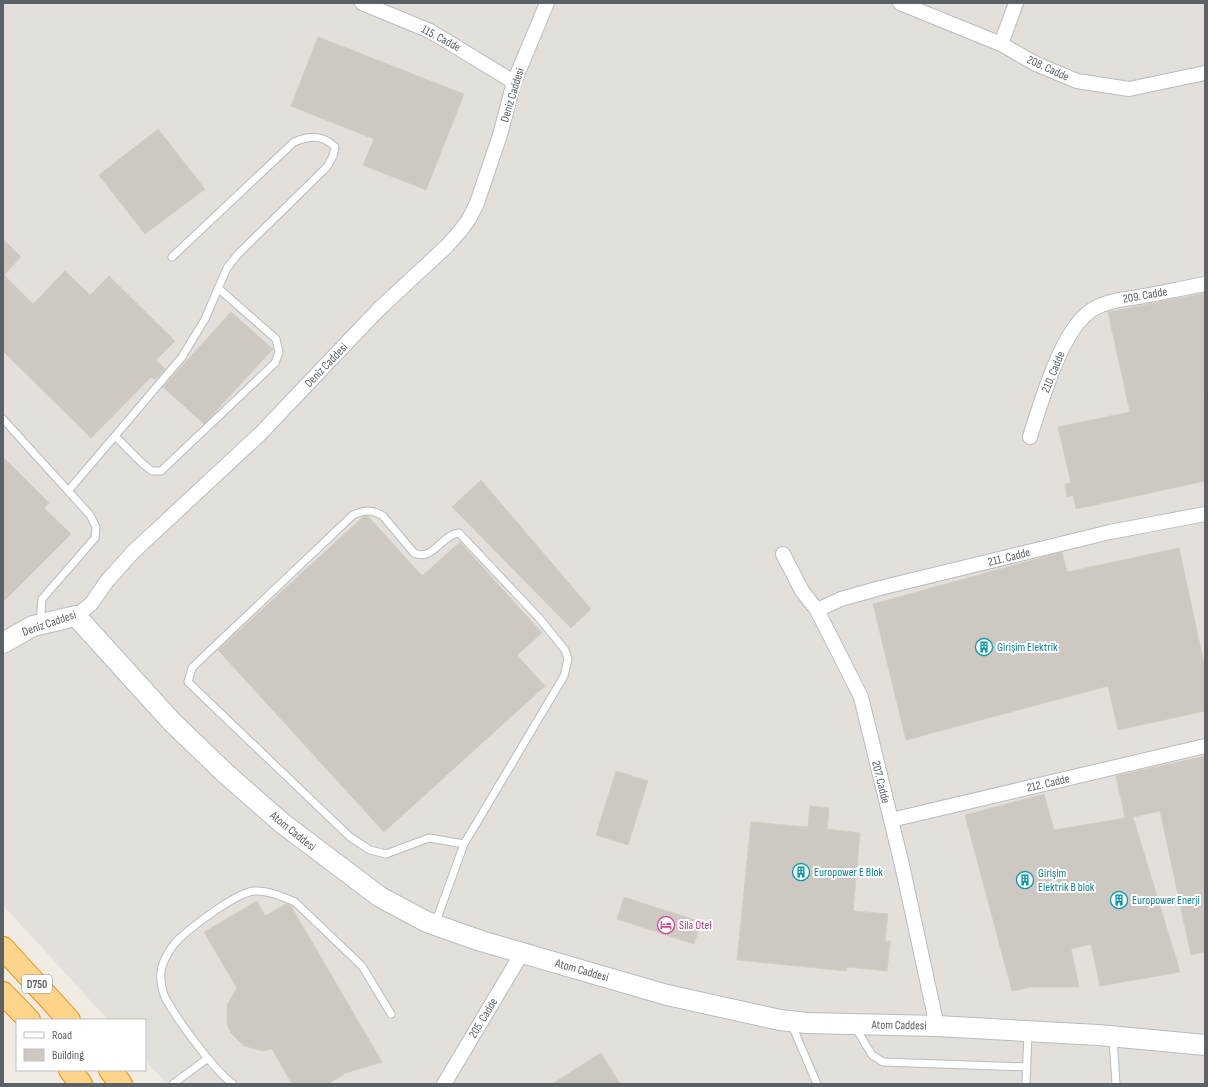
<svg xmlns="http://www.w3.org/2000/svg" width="1208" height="1087" font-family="'Sofia Sans Condensed',sans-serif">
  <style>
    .industrial { fill: #e3dfdb }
    .building { fill: #cdc9c2; stroke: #d5cdc1 }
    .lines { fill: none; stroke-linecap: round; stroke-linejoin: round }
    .lane-casing { stroke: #b8bcc1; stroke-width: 9 }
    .street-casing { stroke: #b8bcc1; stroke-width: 16 }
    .secondary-casing { stroke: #b7bcc1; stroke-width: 22 }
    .highway-casing { stroke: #f38e00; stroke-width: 24 }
    .lane { stroke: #fff; stroke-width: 7 }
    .street { stroke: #fff; stroke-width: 14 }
    .secondary { stroke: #fff; stroke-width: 20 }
    .highway { stroke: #ffd58b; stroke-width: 22 }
    .labels { text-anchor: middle; stroke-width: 4; stroke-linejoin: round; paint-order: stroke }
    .shield { fill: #fff; stroke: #8c9093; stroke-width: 1 }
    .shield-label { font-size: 11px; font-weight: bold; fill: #5b6165 }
    .street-label { font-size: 12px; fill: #5b6165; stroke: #fff }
    .culture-label { font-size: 12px; fill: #0d838f; stroke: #fff; text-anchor: start }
    .hotel-label { font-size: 12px; fill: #b23c85; stroke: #fff; text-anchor: start }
  </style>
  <rect width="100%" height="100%" fill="#f0ece3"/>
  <!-- industrial -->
  <path class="industrial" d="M3 3H1205V1084H167L145 1060V1020H108L3 905Z"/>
  <!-- building -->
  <path class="building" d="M318 37 464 94 426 190 363 165 374 139 291 106Z
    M158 129 205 189 145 234 99 175Z
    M3 239 21 257 4 275 33 304 65 271 90 295 109 276 175 341 156 360 165 369 155 380 151 377 91 438 3 351Z
    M1205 293V396H1203L1205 405V481L1076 509 1073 495 1067 497 1065 484 1071 483 1058 427 1130 412 1108 312Z
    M231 312 273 349 204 424 163 387Z
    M3 457 49 503 44 508 71 534 3 602Z
    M481 480 591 609 571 628 452 507Z
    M364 516H368L422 576 460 542 542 633 517 655 545 686 384 832 218 650Z
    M1179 548 1205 668V711L1118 730 1108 686 906 740 873 604 1062 552 1067 572Z
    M1205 756V952L1191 955 1160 811 1133 817 1180 972 1100 986 1091 944 1071 949 1079 987H1031L1012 991 965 815 1044 794 1054 830 1125 818 1116 776Z
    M616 771 648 781 628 845 596 835Z
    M810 806 829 808 827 829 860 833 853 911 888 914 885 941H890L887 971 847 967 846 971 737 960 751 822 808 827Z
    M624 897 701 922 694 944 617 919Z
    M257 901 265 916 286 904 291 906 382 1062 346 1073 328 1084H292L272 1049 263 1051 244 1046 231 1033 227 1024V1005L237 988 204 932Z
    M601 1053 620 1084H552Z"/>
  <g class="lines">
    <!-- lane casing -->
    <g class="lane-casing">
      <path id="lane" d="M3 419 90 515 96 527 95 538 42 599 40 624
        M115 436 143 464 152 471H161L275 363 279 352 276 339 218 288
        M69 490 182 357 205 319 227 268 239 253 327 167 333 156 335 147C322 134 309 136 294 142L172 257
        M435 924 464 844 564 676 568 659 565 650 540 619 459 533C442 534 433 562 414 553L383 516C372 509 364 510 353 515L199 661 192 668 188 682 350 837 370 850 386 854 429 838 464 844
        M791 1023 817 1084
        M855 1027 872 1055 883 1062 1027 1067
        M1113 1038 1116 1084
        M173 1084 208 1058
        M233 1084C213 1069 178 1021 166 999 162 992 160 979 161 972 162 961 172 945 180 938 194 925 236 893 254 891 268 890 283 897 295 902L362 966 391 1014
        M1026 1084 1028 1032"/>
    </g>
    <!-- street casing -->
    <g class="street-casing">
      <path id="street" d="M362 3 430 31 514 82
        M900 3 1001 44 1036 64 1077 81 1129 89 1205 73
        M1001 44 1016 3
        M1030 437C1041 403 1062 325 1095 308 1108 301 1124 299 1139 297 1161 293 1183 288 1205 284
        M783 554 802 591 817 610 861 697 902 865 937 1026
        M817 610 841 599 880 588 1110 532 1205 514
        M76 616 91 604 107 581 133 552 260 434 379 309 447 246 461 230 469 219 477 203 500 135 514 82 547 3
        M891 820 1205 746
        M444 1084 522 953"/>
    </g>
    <!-- secondary casing -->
    <g class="secondary-casing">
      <path id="secondary" d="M3 643 33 626 76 616 172 722 225 773 282 823 380 897 427 922 481 941 667 995 780 1020 807 1023 937 1026 1098 1035 1205 1045"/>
    </g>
    <!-- highway casing -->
    <g class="highway-casing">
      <path id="highway" d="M3 948 69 1020
        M3 993 29 1020
        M70 1070 81 1084
        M110 1070 121 1084"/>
    </g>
    <!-- lane -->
    <use href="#lane" class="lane"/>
    <!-- street -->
    <use href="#street" class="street"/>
    <!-- secondary -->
    <use href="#secondary" class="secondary"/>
    <!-- highway -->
    <use href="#highway" class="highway"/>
  </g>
  <!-- icons -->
  <defs>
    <g id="building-ring" transform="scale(0.9)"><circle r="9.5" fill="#fff" stroke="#0f9aa8" stroke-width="1.5"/><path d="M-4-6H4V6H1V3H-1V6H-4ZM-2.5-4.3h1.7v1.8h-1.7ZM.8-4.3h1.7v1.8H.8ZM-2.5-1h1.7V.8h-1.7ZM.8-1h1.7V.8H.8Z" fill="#0f9aa8"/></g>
    <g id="hotel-ring" transform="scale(0.9)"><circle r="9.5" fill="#fff" stroke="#d1479c" stroke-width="1.5"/><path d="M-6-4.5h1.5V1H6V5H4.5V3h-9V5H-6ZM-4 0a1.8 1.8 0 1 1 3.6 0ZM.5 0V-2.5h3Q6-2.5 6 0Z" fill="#d1479c"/></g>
  </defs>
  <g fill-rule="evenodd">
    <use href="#building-ring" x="984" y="647"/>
    <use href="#building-ring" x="801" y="872"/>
    <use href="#building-ring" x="1025" y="880"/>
    <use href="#building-ring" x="1119" y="900"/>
    <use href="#hotel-ring" x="666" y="925"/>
  </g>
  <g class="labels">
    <!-- shield labels -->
    <rect class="shield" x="22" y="975" width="30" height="18" rx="3"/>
    <g class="shield-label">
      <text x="37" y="988">D750</text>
    </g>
    <!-- street labels -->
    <g class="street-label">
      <text transform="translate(441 38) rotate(28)" y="4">115. Cadde</text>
      <text transform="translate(1048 68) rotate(25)" y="4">208. Cadde</text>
      <text transform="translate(512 95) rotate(-73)" y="4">Deniz Caddesi</text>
      <text transform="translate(1145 295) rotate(-10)" y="4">209. Cadde</text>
      <text transform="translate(326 365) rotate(-46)" y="4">Deniz Caddesi</text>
      <text transform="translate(1053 372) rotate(-68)" y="4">210. Cadde</text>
      <text transform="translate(1009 557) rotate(-14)" y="4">211. Cadde</text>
      <text transform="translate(49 623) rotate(-19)" y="4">Deniz Caddesi</text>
      <text transform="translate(881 782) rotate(76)" y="4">207. Cadde</text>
      <text transform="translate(1048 783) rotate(-13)" y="4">212. Cadde</text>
      <text transform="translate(293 831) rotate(39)" y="4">Atom Caddesi</text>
      <text transform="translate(582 970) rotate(16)" y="4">Atom Caddesi</text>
      <text transform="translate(483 1018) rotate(-59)" y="4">205. Cadde</text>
      <text transform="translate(899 1025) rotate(1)" y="4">Atom Caddesi</text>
    </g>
    <!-- culture labels -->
    <g class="culture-label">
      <text x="997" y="651">Girişim Elektrik</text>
      <text x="814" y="876">Europower E Blok</text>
      <text x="1038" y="877">Girişim<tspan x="1038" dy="14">Elektrik B blok</tspan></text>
      <text x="1132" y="904">Europower Enerji</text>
    </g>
    <!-- hotel labels -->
    <g class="hotel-label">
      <text x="679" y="929">Sila Otel</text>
    </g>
  </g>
  <!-- border -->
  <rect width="1208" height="1087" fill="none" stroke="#5b6165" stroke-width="8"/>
  <!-- legend -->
  <rect x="16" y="1019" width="130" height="52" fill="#ffffff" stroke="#bdc0c1"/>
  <rect x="24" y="1032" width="20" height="6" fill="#ffffff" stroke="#bdc0c1"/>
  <text x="52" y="1039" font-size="12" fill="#5b6165">Road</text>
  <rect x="24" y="1049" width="20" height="12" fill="#cdc9c2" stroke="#bdc0c1"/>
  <text x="52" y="1059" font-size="12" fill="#5b6165">Building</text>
</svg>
